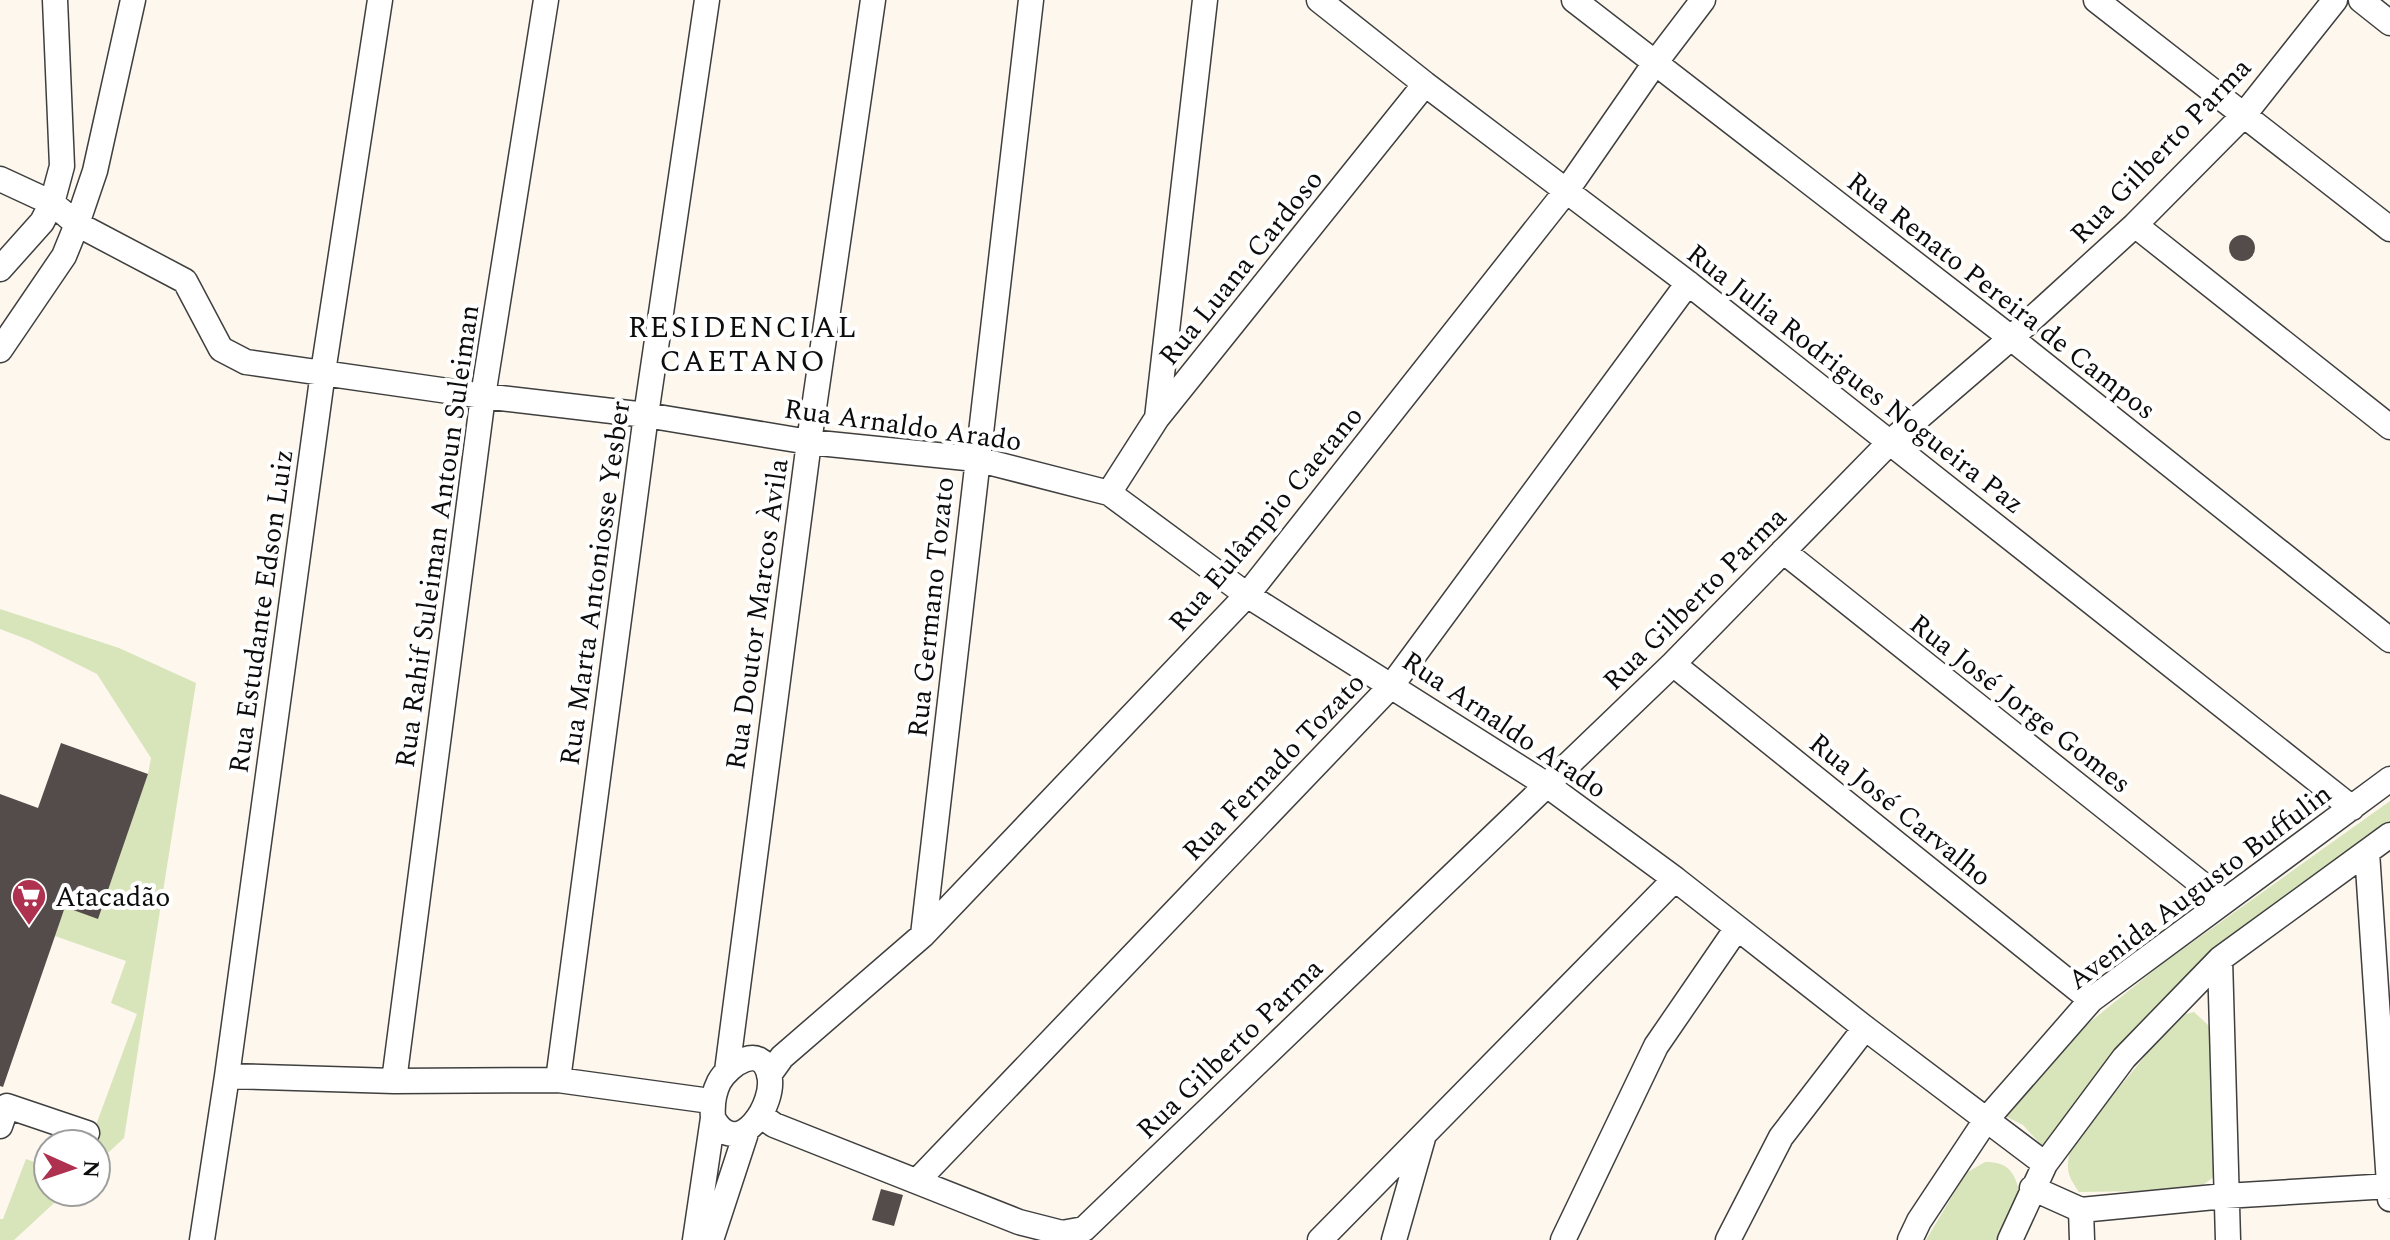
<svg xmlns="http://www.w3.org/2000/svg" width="2390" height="1240" font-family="Spectral,serif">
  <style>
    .grass { fill: #d8e4ba }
    .building { fill: #544c4a }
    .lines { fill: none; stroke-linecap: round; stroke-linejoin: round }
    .minor-casing { stroke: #3f3f3f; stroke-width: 27 }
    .minor { stroke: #fff; stroke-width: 24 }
    .labels { text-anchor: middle; stroke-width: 8; stroke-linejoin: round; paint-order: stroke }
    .street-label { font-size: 28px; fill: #0c0c0c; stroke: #fff }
    .poi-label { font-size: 28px; fill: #0c0c0c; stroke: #fff; text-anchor: start }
    .neighbourhood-label { font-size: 30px; letter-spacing: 2px; fill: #0c0c0c; stroke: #fff }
  </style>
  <rect width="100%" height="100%" fill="#fdf7ed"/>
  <!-- grass -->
  <path class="grass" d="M0 609 119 648 196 683 124 1138 96 1164V1144H89L137 1014 111 1003 126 961 55 936 65 907 98 918 148 774 151 758 97 674 29 640 0 629Z
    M2390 801V824L2221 948 2045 1149 2023 1125 2005 1116 2085 1026 2162 964Z
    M2194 1012 2209 1026 2218 1158 2215 1176 2196 1190 2079 1192C2066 1174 2066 1168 2071 1146L2178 1016Z
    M26 1159 48 1167V1192H66L14 1240H0V1219H3Z
    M1985 1162C2008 1162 2014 1171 2020 1193L1997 1240H1926L1966 1173Z"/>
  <!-- building -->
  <path class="building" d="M2229 248a13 13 0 1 1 26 0a13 13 0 1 1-26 0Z
    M61 743 148 774 98 919 65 907 3 1087 0 1086V794L38 808Z
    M881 1189 903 1195 894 1226 872 1220Z"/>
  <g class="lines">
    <!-- minor casing -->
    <g class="minor-casing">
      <path id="minor" d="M1319 0 1425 84 1688 283 2352 808
        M1574 0 2011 338 2390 640
        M2096 0 2390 229
        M2361 0 2390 23
        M0 179 52 203 77 224 185 281 221 349 246 362 483 396 646 415 809 442 976 459 1109 493 1247 595 1547 785 1675 879 1865 1028 2045 1164
        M2135 225 2390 427
        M0 269 42 222 52 203 62 166 55 0
        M0 350 64 256 77 224 95 171 133 0
        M1157 418 1205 0
        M1109 493 1157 418 1425 84
        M1783 551 2223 901
        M1673 664 2091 1000
        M2367 852 2390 1199
        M923 935 1031 0
        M2220 959 2228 1240
        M727 1071 809 442 873 0
        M769 1075 782 1057 923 935 1247 595 1567 190 1655 63 1703 0
        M227 1076 394 1081 558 1080 703 1100 713 1099
        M558 1080 646 415 707 0
        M394 1081 483 396 546 0
        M760 1115 774 1125 1019 1222 1062 1233 1084 1229 1673 664 1889 443 2011 338 2135 225 2243 116 2335 0
        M0 1126 7 1106 87 1133
        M918 1180 1392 685 1688 283
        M2032 1188 2081 1210 2225 1196 2390 1186
        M2081 1210 2082 1240
        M202 1240 227 1076 323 372 380 0
        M695 1240 713 1118C712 1106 713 1094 719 1082 729 1064 761 1043 769 1074 777 1103 738 1163 713 1118
        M711 1240 747 1130
        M1320 1240 1675 879
        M1394 1240 1423 1138
        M1563 1240 1656 1046 1737 928
        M1728 1240 1781 1137 1865 1028
        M1910 1240 1919 1221 1986 1120 2091 1000 2390 779
        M2010 1240 2045 1164 2124 1058 2220 959 2390 835"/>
    </g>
    <!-- minor -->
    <use href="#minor" class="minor"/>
  </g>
  <!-- icons -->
  <defs>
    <g id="supermarket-pin" transform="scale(1.8)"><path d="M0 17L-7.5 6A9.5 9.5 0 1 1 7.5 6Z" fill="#ae324f" stroke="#fff"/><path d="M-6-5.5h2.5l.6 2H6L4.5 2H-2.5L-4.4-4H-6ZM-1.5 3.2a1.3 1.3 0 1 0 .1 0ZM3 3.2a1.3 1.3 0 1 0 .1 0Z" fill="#fff"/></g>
  </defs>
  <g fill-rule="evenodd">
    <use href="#supermarket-pin" x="29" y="896"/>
  </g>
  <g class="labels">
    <!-- street labels -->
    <g class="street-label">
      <text transform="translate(2160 150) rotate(-46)" y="10">Rua Gilberto Parma</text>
      <text transform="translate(1240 267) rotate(-51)" y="10">Rua Luana Cardoso</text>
      <text transform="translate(2002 295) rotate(38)" y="10">Rua Renato Pereira de Campos</text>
      <text transform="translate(1856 378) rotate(38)" y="10">Rua Julia Rodrigues Nogueira Paz</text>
      <text transform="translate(903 424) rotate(8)" y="10">Rua Arnaldo Arado</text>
      <text transform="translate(1265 518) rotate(-50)" y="10">Rua Eulâmpio Caetano</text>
      <text transform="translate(436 536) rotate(-82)" y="10">Rua Rahif Suleiman Antoun Suleiman</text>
      <text transform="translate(594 583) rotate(-82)" y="10">Rua Marta Antoniosse Yesber</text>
      <text transform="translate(1694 598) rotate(-45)" y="10">Rua Gilberto Parma</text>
      <text transform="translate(930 607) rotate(-84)" y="10">Rua Germano Tozato</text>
      <text transform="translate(260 611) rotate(-82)" y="10">Rua Estudante Edson Luiz</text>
      <text transform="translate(756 614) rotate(-82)" y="10">Rua Doutor Marcos Àvila</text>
      <text transform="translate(2021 703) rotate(38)" y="10">Rua José Jorge Gomes</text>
      <text transform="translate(1505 724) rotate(34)" y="10">Rua Arnaldo Arado</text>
      <text transform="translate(1273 766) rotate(-46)" y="10">Rua Fernado Tozato</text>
      <text transform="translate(1901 809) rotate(39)" y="10">Rua José Carvalho</text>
      <text transform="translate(2199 886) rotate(-37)" y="10">Avenida Augusto Buffulin</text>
      <text transform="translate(1229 1048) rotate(-44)" y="10">Rua Gilberto Parma</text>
    </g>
    <!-- poi labels -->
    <g class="poi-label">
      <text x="55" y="906">Atacadão</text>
    </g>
    <!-- neighbourhood labels -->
    <g class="neighbourhood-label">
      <text x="743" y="337">RESIDENCIAL<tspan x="743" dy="34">CAETANO</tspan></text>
    </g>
  </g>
  <!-- north arrow -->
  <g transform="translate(72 1168) rotate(93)"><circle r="38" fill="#ffffff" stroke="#9e9e9e" stroke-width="2"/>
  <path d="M0-6L14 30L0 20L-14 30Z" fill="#ae324f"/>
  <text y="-12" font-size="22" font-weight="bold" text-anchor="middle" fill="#0c0c0c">N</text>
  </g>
</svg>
